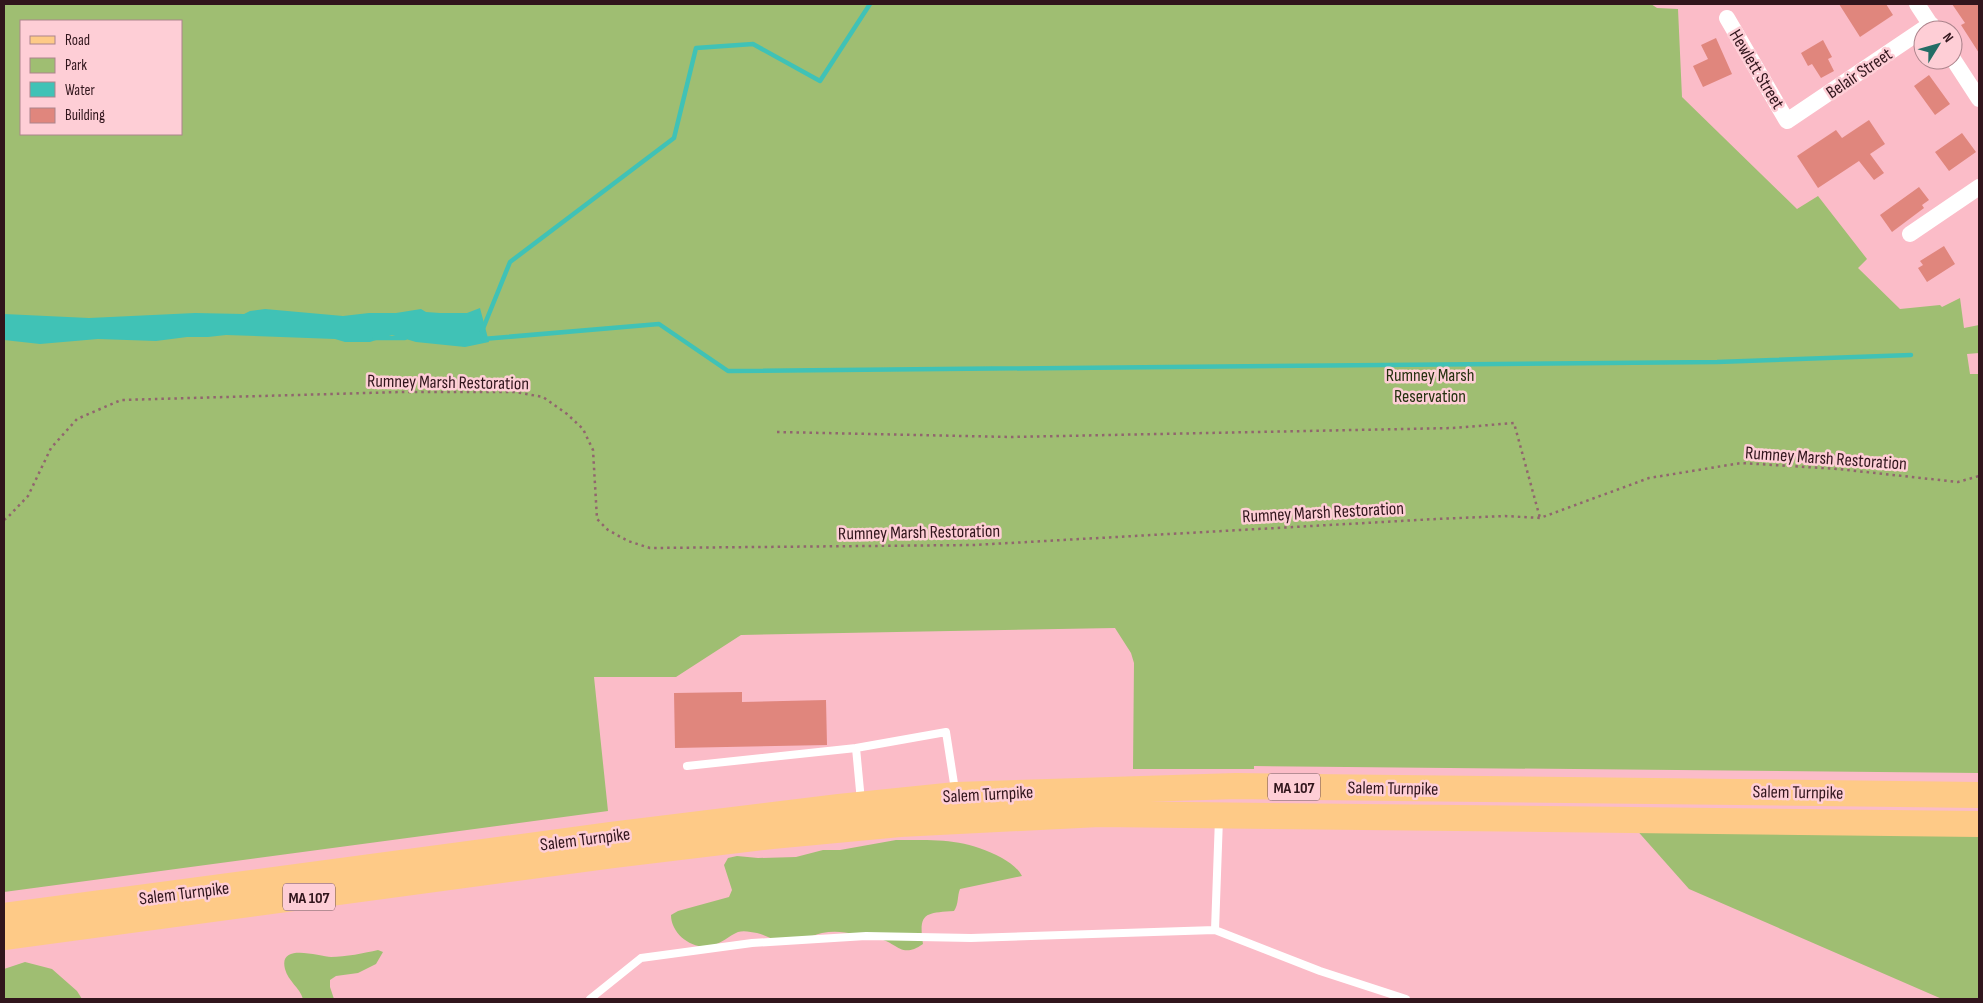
<svg xmlns="http://www.w3.org/2000/svg" width="1983" height="1003" font-family="'Sofia Sans Condensed',sans-serif">
  <style>
    .green { fill: #9fbe72; fill-rule: evenodd }
    .water { fill: #40c2b6 }
    .lines { fill: none; stroke-linecap: round; stroke-linejoin: round }
    .stream { stroke: #40c2b6; stroke-width: 4.5 }
    .building { fill: #e0867d }
    .path { stroke: #91656e; stroke-width: 2.5; stroke-dasharray: 2.5 4; stroke-linecap: butt }
    .service { stroke: #fff; stroke-width: 8 }
    .minor { stroke: #fff; stroke-width: 16 }
    .primary { stroke: #feca87; stroke-width: 26 }
    .labels { text-anchor: middle; stroke-width: 5; stroke-linejoin: round; paint-order: stroke }
    .shield { fill: #feced6; stroke: #6e4c54; stroke-width: 1 }
    .shield-label { font-size: 16px; font-weight: bold; fill: #31151c }
    .street-label { font-size: 18px; fill: #31151c; stroke: #feced6 }
    .park-label { font-size: 18px; fill: #25310f; stroke: #feced6 }
  </style>
  <rect width="100%" height="100%" fill="#fbbcc8"/>
  <!-- green -->
  <path class="green" d="M4 4H1651L1657 8 1678 9 1682 97 1797 209 1818 196 1867 259 1858 268 1900 309 1940 305 1942 307 1960 298 1964 328 1979 325V353L1967 354 1970 374H1979V773L1254 766V769H1133L1134 663 1131 653 1115 628 741 635 676 677H594L608 811 4 892ZM21 21H181V134H21Z
    M1634 827 1979 829V999H1942L1689 889Z
    M896 840C937 840 965 838 1002 858 1010 863 1017 867 1022 876L960 889C957 896 959 904 954 911 926 913 918 912 923 944 900 960 898 941 875 938 858 935 840 929 822 933 809 936 802 943 786 943 776 942 767 935 757 933 751 932 744 930 738 932 728 936 723 943 711 946 692 950 671 934 671 915L678 911 729 897 732 890 724 865 728 858 737 856 758 858 796 857 823 850H840Z
    M378 950 383 952 376 964 358 973 336 976 330 980V987L334 999H303C300 988 288 981 285 969 278 942 320 957 331 957 345 957 365 953 378 950Z
    M25 962 52 969 77 991 82 999H4V969Z"/>
  <!-- water -->
  <path class="water" d="M480 308 489 342 465 347 416 342 392 335 370 342H345L335 339 226 335 208 337H187L156 341 98 339 40 344 4 340V314L89 318 195 313 244 314 250 311 265 309 343 316 369 313H396L421 309 426 312 440 313H467Z"/>
  <g class="lines">
    <!-- stream -->
    <path class="stream" d="M482 331 510 262 674 138 696 48 753 44 820 81 870 4
      M375 338H405
      M483 339 659 324 728 371 1717 362 1911 355"/>
  </g>
  <!-- building -->
  <path class="building" d="M1839 4H1886L1893 15 1860 37Z
    M1952 4H1979V53L1961 25 1965 23Z
    M1716 38 1732 74 1703 87 1693 66 1708 59 1701 45Z
    M1823 40 1832 57 1828 59 1834 71 1821 78 1812 64 1808 66 1801 53Z
    M1929 75 1950 104 1935 115 1914 86Z
    M1869 120 1885 144 1870 154 1884 173 1874 180 1859 161 1818 188 1797 156 1836 130 1842 138Z
    M1962 133 1976 152 1949 171 1935 152Z
    M1919 187 1929 200 1922 205 1924 208 1892 232 1880 215Z
    M1944 246 1955 264 1927 282 1918 268 1923 265 1920 261Z
    M742 692V702L826 700 827 745 675 748 674 693Z"/>
  <g class="lines">
    <!-- path -->
    <path class="path" d="M777 432 1011 437 1453 428 1514 423 1540 518
      M4 520 8 517 28 496 51 448 77 419 121 400 401 392H515L543 397 567 414 583 429 593 450 597 519 608 530 628 541 650 548 974 545 1436 519 1505 516 1540 518 1649 478 1741 463 1838 469 1958 482 1979 476"/>
    <!-- service -->
    <path class="service" d="M687 766 856 748
      M861 801 856 748 946 732 955 790
      M1215 930 1219 818
      M590 999 641 958 752 943 866 936 971 938 1215 930 1320 971 1406 999"/>
    <!-- minor -->
    <path class="minor" d="M1917 4 1934 30
      M1727 18 1787 121 1931 24
      M1953 59 1979 99
      M1910 234 1979 187"/>
    <!-- primary -->
    <path class="primary" d="M4 916 611 835 839 807 956 795 1236 786 1979 795
      M4 937 613 855 772 836 900 824 1099 814 1979 824"/>
  </g>
  <g class="labels">
    <!-- shield labels -->
    <g class="shield">
      <rect x="1268" y="773.5" width="52" height="27" rx="4"/>
      <rect x="283" y="883.5" width="52" height="27" rx="4"/>
    </g>
    <g class="shield-label">
      <text x="1294" y="793">MA 107</text>
      <text x="309" y="903">MA 107</text>
    </g>
    <!-- street labels -->
    <g class="street-label">
      <text transform="translate(1757 69) rotate(59)" y="6">Hewlett Street</text>
      <text transform="translate(1859 73) rotate(-34)" y="6">Belair Street</text>
      <text transform="translate(448 382) rotate(1)" y="6">Rumney Marsh Restoration</text>
      <text transform="translate(1826 458) rotate(4)" y="6">Rumney Marsh Restoration</text>
      <text transform="translate(1323 512) rotate(-3)" y="6">Rumney Marsh Restoration</text>
      <text transform="translate(919 532) rotate(-1)" y="6">Rumney Marsh Restoration</text>
      <text transform="translate(1393 788) rotate(1)" y="6">Salem Turnpike</text>
      <text transform="translate(1798 792) rotate(1)" y="6">Salem Turnpike</text>
      <text transform="translate(988 794) rotate(-3)" y="6">Salem Turnpike</text>
      <text transform="translate(585 839) rotate(-7)" y="6">Salem Turnpike</text>
      <text transform="translate(184 893) rotate(-7)" y="6">Salem Turnpike</text>
    </g>
    <!-- park labels -->
    <g class="park-label">
      <text x="1430" y="381">Rumney Marsh<tspan x="1430" dy="21">Reservation</tspan></text>
    </g>
  </g>
  <!-- border -->
  <rect width="1983" height="1003" fill="none" stroke="#31151c" stroke-width="10"/>
  <!-- legend -->
  <rect x="20" y="20" width="162" height="115" fill="#feced6" stroke="#ac848c"/>
  <rect x="30" y="36" width="25" height="8" fill="#feca87" stroke="#ac848c"/>
  <text x="65" y="45" font-size="15" fill="#31151c">Road</text>
  <rect x="30" y="58" width="25" height="15" fill="#9fbe72" stroke="#ac848c"/>
  <text x="65" y="70" font-size="15" fill="#31151c">Park</text>
  <rect x="30" y="82" width="25" height="15" fill="#40c2b6" stroke="#ac848c"/>
  <text x="65" y="95" font-size="15" fill="#31151c">Water</text>
  <rect x="30" y="108" width="25" height="15" fill="#e0867d" stroke="#ac848c"/>
  <text x="65" y="120" font-size="15" fill="#31151c">Building</text>
  <!-- north arrow -->
  <g transform="translate(1938 45) rotate(53)"><circle r="24" fill="#feced6" stroke="#ac848c"/>
  <path d="M0-4L9 19L0 12L-9 19Z" fill="#236d66"/>
  <text y="-8" font-size="14" font-weight="bold" text-anchor="middle" fill="#31151c">N</text>
  </g>
</svg>
